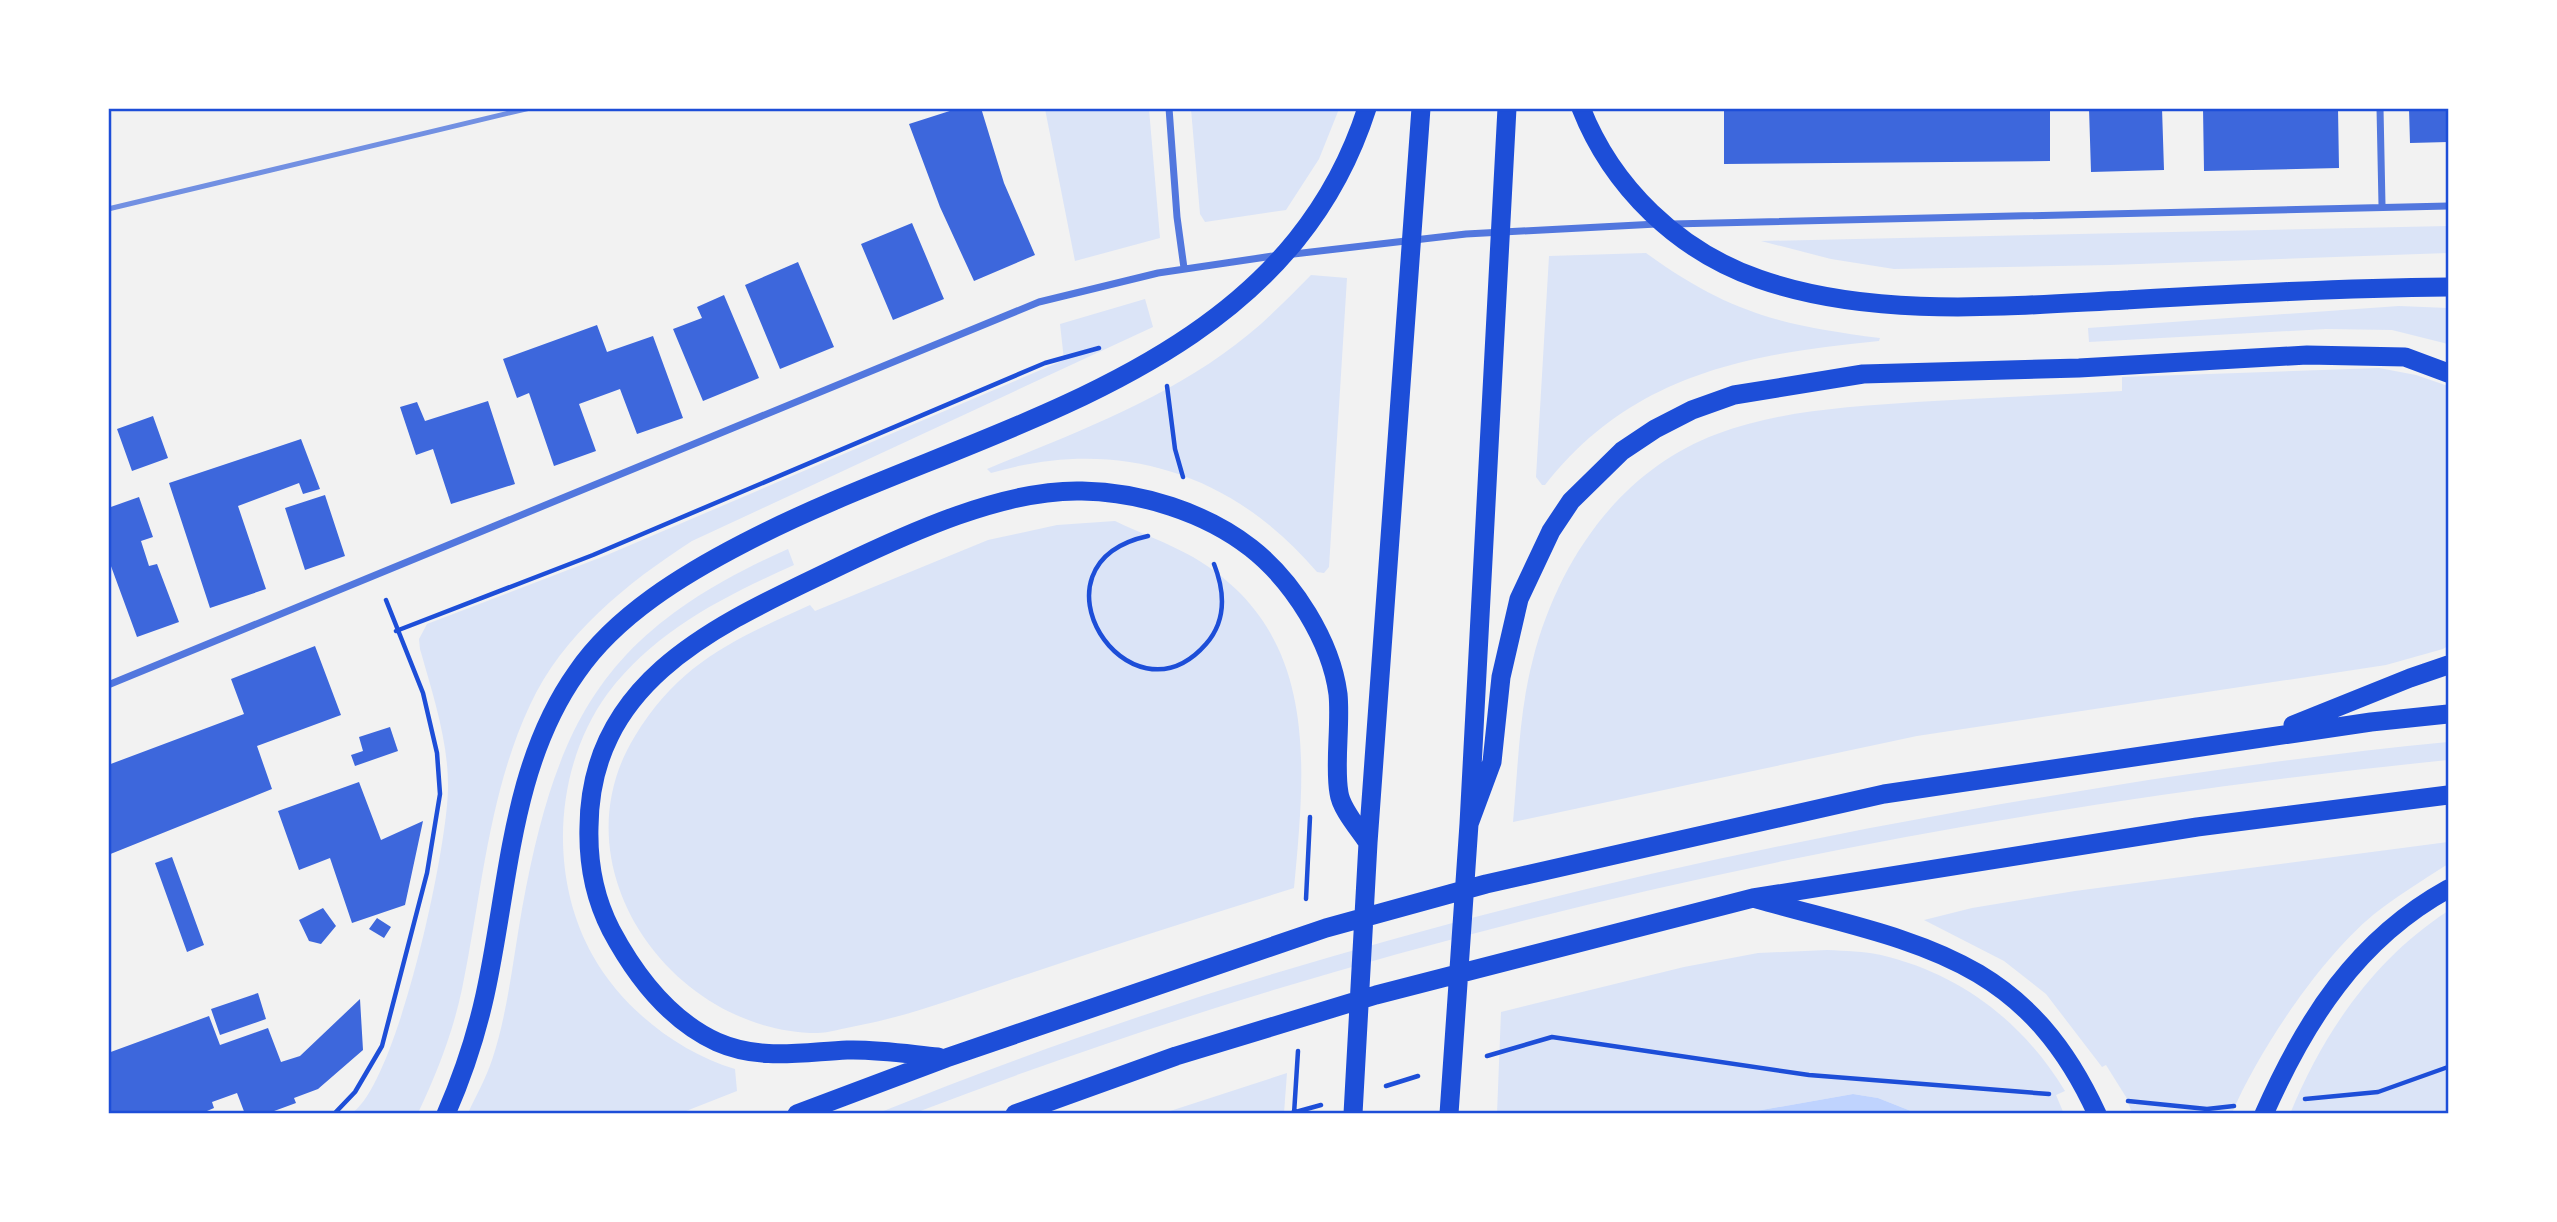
<svg xmlns="http://www.w3.org/2000/svg" width="2557" height="1222" font-family="Arial,sans-serif">
  <style>
    .green { fill: #dbe4f7 }
    .water { fill: #bfd3fe }
    .building { fill: #3d67dc }
    .lines { fill: none; stroke-linecap: round; stroke-linejoin: round }
    .path { stroke: #1d4ed8; stroke-width: 4.5 }
    .minor { stroke: #5277de; stroke-width: 7 }
    .trunk { stroke: #1d4ed8; stroke-width: 19 }
    .rail { stroke: #7290e2; stroke-width: 5 }
    .neatline { fill: none; stroke: #1d4ed8; stroke-width: 2.5 }
  </style>
  <rect width="100%" height="100%" fill="#f2f2f2"/>
  <!-- green -->
  <path class="green" d="M1045 109H1149L1160 238 1075 261Z
    M1191 109 1192 108 1339 109 1319 159 1286 210 1205 222 1200 214Z
    M2448 226V253L2110 265 1894 269 1831 259 1761 241Z
    M1646 253C1729 313 1780 325 1880 338L1879 341C1747 354 1632 374 1545 485H1542L1536 477 1549 256Z
    M1311 275 1347 278 1329 567 1324 573 1317 572C1232 472 1117 436 991 473L987 469C1077 432 1173 397 1249 334 1271 316 1291 295 1311 275Z
    M1145 299 1153 327 692 541C627 583 563 634 530 705 488 795 482 893 462 989 453 1032 437 1073 418 1113L351 1114C398 1083 449 843 448 785 448 739 432 692 420 649L419 639 427 624 607 555 1064 360 1060 324Z
    M2399 306 2448 308V344L2392 330 2326 329 2089 342 2088 328Z
    M2379 368 2416 375 2448 386V646L2443 649 2386 665 1917 736 1513 822C1518 768 1519 712 1533 659 1558 561 1620 470 1717 434 1780 410 1850 407 1916 402 1984 398 2053 395 2122 391V377Z
    M1115 521C1140 533 1168 543 1193 557 1319 631 1306 761 1294 888 1199 918 1104 948 1010 980 959 997 909 1016 856 1026 844 1028 829 1033 817 1033 672 1032 554 867 635 736 680 662 735 639 810 605L815 611 988 540 1057 525Z
    M788 549 794 565C723 597 656 630 608 693 554 766 548 877 593 956 622 1008 678 1052 735 1069L737 1091 681 1113H468C476 1096 486 1078 492 1060 508 1012 513 959 522 909 557 717 606 630 788 549Z
    M2448 742V760C1926 813 1406 924 915 1113L876 1114C1223 973 1588 878 1957 812 2120 783 2283 758 2448 742Z
    M2448 842V864C2423 880 2397 896 2373 915 2320 959 2259 1050 2232 1113H2132L2126 1097 2106 1065 2102 1067 2046 994 2004 961 1924 920 1972 908 2075 891Z
    M2448 911V1113L2290 1114C2323 1033 2374 959 2448 911Z
    M1827 950C1845 951 1864 951 1881 955 1961 974 2023 1022 2065 1091L2056 1095 2064 1114 1916 1113 1878 1098 1853 1094 1745 1113 1497 1114 1501 1012 1684 967 1758 953Z
    M1287 1073 1284 1113H1164Z"/>
  <!-- water -->
  <path class="water" d="M1853 1094 1878 1098 1916 1113H1745Z"/>
  <!-- building -->
  <path class="building" d="M959 108H981L1004 183 1035 255 974 281 940 207 909 124Z
    M1724 108H2050V161L1724 164Z
    M2089 108H2162L2164 170 2091 172Z
    M2203 108H2338L2339 168 2204 171Z
    M2409 108H2448V142L2410 143Z
    M912 223 944 299 893 320 861 244Z
    M798 262 834 347 780 369 745 285Z
    M724 295 759 378 703 401 673 329 702 318 697 307Z
    M597 325 607 352 653 336 683 418 637 434 620 389 579 404 596 451 554 466 529 393 517 398 503 359Z
    M488 401 515 484 451 504 433 449 416 455 400 407 417 402 425 421Z
    M153 416 168 458 132 471 117 429Z
    M301 439 320 489 303 494 299 483 238 506 266 589 210 608 169 483Z
    M325 495 345 556 305 570 285 508Z
    M139 497 153 537 141 541 149 566 157 564 179 622 137 637 108 558V508Z
    M315 646 341 715 257 746 272 789 108 855V765L244 714 231 679Z
    M390 727 398 751 355 766 351 755 363 751 359 737Z
    M359 782 381 840 423 821 405 905 352 923 330 858 299 870 278 811Z
    M172 857 204 945 187 952 155 863Z
    M323 908 336 926 321 944 309 941 299 920Z
    M377 918 391 927 384 938 369 929Z
    M258 993 266 1019 220 1035 211 1009Z
    M360 999 363 1050 318 1089 294 1098 296 1103 266 1114H245L237 1093 212 1102 214 1108 200 1114H108V1053L209 1016 220 1045 268 1028 281 1062 300 1056Z"/>
  <g class="lines">
    <!-- path -->
    <path class="path" d="M1167 386 1175 449 1183 477
      M1148 536C1020 564 1129 732 1206 644 1227 620 1225 592 1214 564
      M396 631 593 555 1045 363 1099 348
      M1306 899 1310 817
      M1487 1056 1552 1037 1809 1075 2049 1094
      M1386 1086 1418 1076
      M2305 1099 2378 1092 2448 1067
      M2128 1101 2207 1109 2234 1106
      M1292 1113 1321 1105
      M334 1114 355 1092 382 1046 427 873 440 794 437 753 423 693 386 600
      M1294 1114 1298 1051"/>
    <!-- minor -->
    <path class="minor" d="M1169 108 1177 217 1184 268
      M2380 108 2382 205
      M1672 224 2448 206
      M1285 255 1466 234 1657 224
      M108 685 1039 302 1158 273 1273 256"/>
    <!-- trunk -->
    <path class="trunk" d="M1581 108C1612 187 1678 251 1759 279 1874 319 2006 306 2126 300 2234 294 2341 288 2448 287
      M2293 725 2410 678 2448 665
      M1469 824 1492 762 1501 677 1519 599 1551 531 1571 501 1622 451 1655 429 1692 410 1734 395 1863 374 2079 368 2307 355 2405 357 2448 373
      M1757 899C1912 943 2023 952 2097 1114
      M938 1057C908 1054 877 1049 847 1050 803 1052 760 1061 717 1042 669 1020 635 975 611 930 595 899 588 862 589 827 590 676 725 622 840 566 909 533 1004 489 1082 491 1140 492 1205 512 1251 548 1293 581 1331 641 1338 694 1341 725 1334 766 1339 793 1341 809 1359 829 1368 843
      M446 1114C463 1075 476 1036 485 995 509 887 510 766 577 672 616 615 684 574 744 543 969 425 1279 383 1367 108
      M797 1114 946 1058 1326 928 1486 884 1884 794 2371 722 2448 714
      M1015 1114 1176 1056 1376 995 1753 898 2197 827 2448 795
      M1353 1114 1368 843 1421 108
      M1449 1114 1469 824 1507 108
      M2264 1114C2305 1021 2357 939 2448 889"/>
    <!-- rail -->
    <path class="rail" d="M108 209 530 108"/>
  </g>
  <!-- border -->
  <rect width="2557" height="1222" fill="none" stroke="#ffffff" stroke-width="220"/>
  <rect x="110" y="110" width="2337" height="1002" class="neatline"/>
</svg>
